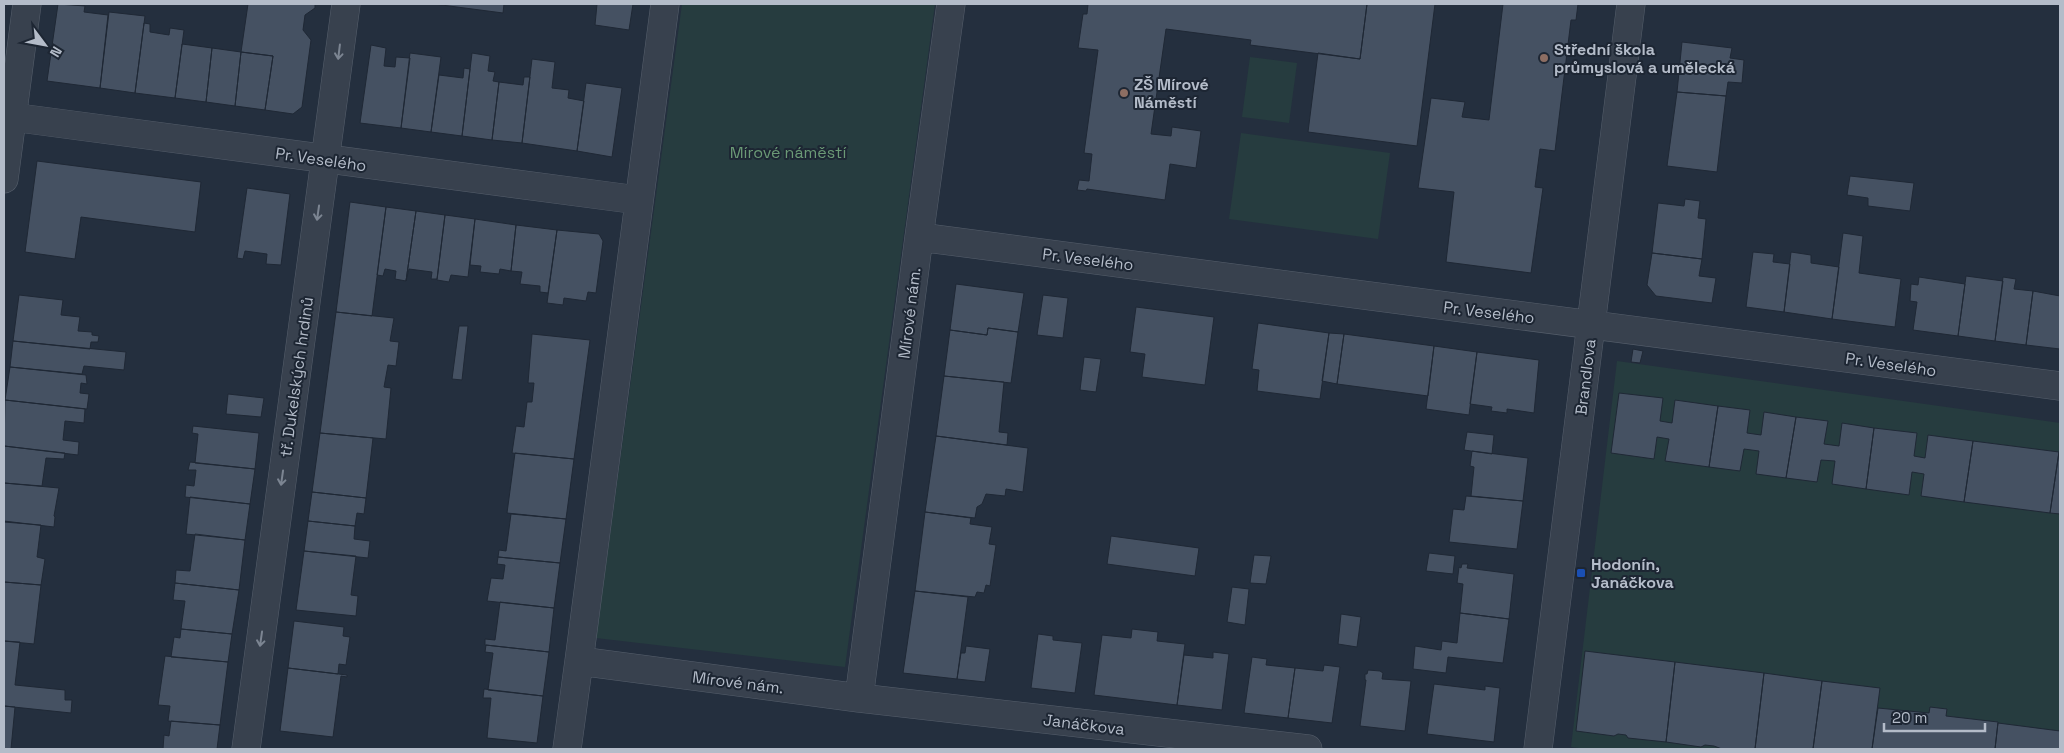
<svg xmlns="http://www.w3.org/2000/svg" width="2064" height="753" font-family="'Space Grotesk',sans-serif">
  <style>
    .green { fill: #263c3f }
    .building { fill: #455162; stroke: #1f2835 }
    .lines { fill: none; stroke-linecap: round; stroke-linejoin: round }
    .minor-casing { stroke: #565f6c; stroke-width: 29 }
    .minor { stroke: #38414e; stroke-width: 28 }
    .oneway { stroke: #7c8592 }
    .education-dot { fill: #8d6e63; stroke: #1d2633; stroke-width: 2 }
    .transit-dot { fill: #1a4fb4; stroke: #1d2633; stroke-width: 2 }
    .labels { text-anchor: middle; stroke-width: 4; stroke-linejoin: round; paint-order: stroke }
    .poi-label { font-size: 16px; font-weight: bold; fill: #b4bcc9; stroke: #1d2633; text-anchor: start }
    .park-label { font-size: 16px; fill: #6b9a76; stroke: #1d2633 }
    .street-label { font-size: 16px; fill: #b4bcc9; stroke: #1d2633 }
  </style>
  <rect width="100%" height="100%" fill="#242f3e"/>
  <!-- green -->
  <path class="green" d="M682 4H935L845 667 596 638Z
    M1250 57 1297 63 1289 123 1242 117Z
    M1241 133 1390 153 1378 239 1229 219Z
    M1617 361 2060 423V749H1586L1571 747Z"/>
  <!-- building -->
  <path class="building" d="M58 4 85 6 84 12 108 15 100 88 47 81Z
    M248 4H315V8L305 15 303 30 311 40 302 107 293 114 265 110 273 56 241 52Z
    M434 4H504L503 13Z
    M597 4H633L629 30 595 25Z
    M1088 4H1367L1360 59 1250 45 1251 40 1166 29 1151 134 1171 136 1172 127 1201 131 1196 168 1170 164 1165 200 1087 189 1086 191 1077 190 1079 180 1089 181 1092 154 1084 153 1098 50 1078 48 1083 14H1087Z
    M1367 4H1435L1417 146 1308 132 1318 53 1360 59Z
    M1503 4H1578L1576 20H1571L1555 151 1540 149 1535 187 1543 188 1531 273 1446 262 1454 192 1418 188 1431 98 1465 102 1462 117 1489 120Z
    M109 12 145 16 135 93 100 88Z
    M144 23 150 24V32L169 35 170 28 184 30 175 98 135 93Z
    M1682 42 1732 48 1730 58 1744 60 1742 83 1728 82 1726 96 1677 92Z
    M182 44 212 48 206 102 175 98Z
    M371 45 386 48 384 66 395 67 396 57 410 58 401 128 360 123Z
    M212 48 241 52 235 106 206 102Z
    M241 52 273 56 265 110 235 106Z
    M410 53 441 57 431 132 401 128Z
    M472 53 490 56 488 71 495 72 493 81 499 82 492 140 462 136Z
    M532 59 555 62 552 88 569 90 568 98 584 101 577 151 522 143Z
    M464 68 470 69 462 136 431 132 439 75 463 78Z
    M524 77H530L522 143 492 140 499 82 523 85Z
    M586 83 622 88 612 157 577 151Z
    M1677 92 1726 96 1717 172 1667 166Z
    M37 161 201 182 195 232 81 217 75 259 25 252Z
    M1850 176 1914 183 1910 211 1868 206V198L1847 195Z
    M247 188 290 194 281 265 266 264 267 254 245 251 243 259 237 258Z
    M1685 199 1700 201 1698 218 1706 219 1702 259 1652 253 1658 203 1684 206Z
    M350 202 386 207 372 316 336 312Z
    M386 207 416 211 406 281 395 279 396 271 385 269 383 276 377 275Z
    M416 211 445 215 437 279H431L432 272 409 269 406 281Z
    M445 215 475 219 468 277 451 275 449 282 437 280Z
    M475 219 516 225 511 271 500 269 499 274 480 272 481 266 470 265Z
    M516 225 557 230 548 293 540 292V286L520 284 522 272 511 271Z
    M557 230 599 234 603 241 596 293 588 292 586 301 564 298 563 305 547 303Z
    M1843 233 1863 236 1859 273 1901 279 1895 327 1832 319Z
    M1753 252 1774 254 1773 262 1790 264 1784 312 1746 307Z
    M1791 252 1811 255V263L1839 267 1832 319 1784 312Z
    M1652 253 1702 259 1699 276 1716 278 1712 303 1656 296 1647 285Z
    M1966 276 2003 281 1995 341 1958 336Z
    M1919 277 1965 284 1958 336 1913 330 1917 302 1910 301 1911 284 1918 285Z
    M2003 277 2016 279 2014 289 2033 291 2026 345 1995 341Z
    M956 284 1024 293 1018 332 988 328 987 335 950 330Z
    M2033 291 2060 296V349L2026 345Z
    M19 295 63 300 61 315 80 317 78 331 92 332V335L99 336 98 342H91L90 349 13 341Z
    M1043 295 1068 298 1063 338 1037 335Z
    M1136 307 1214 317 1205 385 1142 377 1145 354 1130 352Z
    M336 312 394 318 390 341 399 342 396 366 388 365 384 387 391 388 386 439 320 433Z
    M1258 323 1329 333 1320 399 1257 391 1259 370 1252 369Z
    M459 326H468L462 380 452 379Z
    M988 328 1018 332 1011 383 944 376 950 330 987 335Z
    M1329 333 1344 334 1337 384 1322 381Z
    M532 334 590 340 574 459 512 453 516 426 524 427 527 402H532L534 383H528Z
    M1344 334 1434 346 1428 396 1337 384Z
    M13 341 126 352 124 370 84 366 82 374 10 367Z
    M1434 346 1477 352 1469 415 1426 409Z
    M1633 349 1643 351 1640 363 1631 362Z
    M1477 352 1539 360 1534 413 1507 409V413L1491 411 1492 407 1470 404Z
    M1084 357 1101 359 1096 392 1080 390Z
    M10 367 86 375 87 384 81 383 80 393 89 394 87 409 5 400Z
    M944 376 1004 382 999 432 1008 433 1007 445 936 436Z
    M1619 393 1663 398 1660 421 1672 423 1675 400 1718 406 1709 467 1665 461 1669 439 1657 437 1654 459 1611 453Z
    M228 394 264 398 261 417 226 414Z
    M5 400 85 409 84 423 65 421 63 440 79 442 78 455 4 446Z
    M1718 406 1750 410 1747 433 1761 435 1764 412 1796 417 1786 478 1756 474 1759 451 1744 449 1740 471 1709 467Z
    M1796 417 1828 421 1824 444 1839 446 1842 423 1874 428 1866 489 1832 484 1835 461 1821 460 1817 482 1786 478Z
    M193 426 259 433 255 469 195 463 198 434 192 433Z
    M1874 428 1917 433 1914 456 1925 458 1928 435 1973 441 1964 502 1921 496 1924 474 1912 472 1909 495 1866 489Z
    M1467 432 1494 435 1492 454 1464 450Z
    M320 433 373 438 366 498 312 492Z
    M936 436 1028 448 1023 492 1006 489 1005 496 986 494 982 504 977 507 975 518 925 512Z
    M1973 441 2059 452 2050 513 1964 502Z
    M4 446 65 453 64 459 46 458 42 486 4 483Z
    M1472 451 1528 458 1523 501 1471 496 1474 467 1470 466Z
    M2059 452H2060V514L2050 513Z
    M515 453 574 459 566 519 507 513Z
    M190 462 255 469 250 504 185 497 186 485 194 486 196 470H188Z
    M4 483 59 488 54 516 55 517 54 527 4 521Z
    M312 492 366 498 364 514 357 513 355 526 308 521Z
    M1466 496 1523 501 1517 549 1449 542 1453 509 1464 510Z
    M190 497 250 504 245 540 186 534Z
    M925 512 971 518 970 524 992 527 989 544 996 545 990 586 986 585 984 593 977 592 975 597 915 591Z
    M511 514 566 519 560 563 498 557 499 550 506 551Z
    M308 521 355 526 354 539 370 541 368 558 304 551Z
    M4 522 41 525 37 557 45 559 41 585 4 582Z
    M195 534 245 540 239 590 175 583 176 570 190 571Z
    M1111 536 1199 548 1195 576 1107 564Z
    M304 551 356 556 351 595 358 596 356 616 296 610Z
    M1429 553 1455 556 1453 574 1426 571Z
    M1254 555 1271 556 1266 584 1250 583Z
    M498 557 560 563 554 608 487 601 491 578 503 579 505 565 497 564Z
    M1462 564H1468L1467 568 1514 574 1509 619 1460 613 1463 584 1457 583 1459 567 1461 568Z
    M4 582 41 585 34 644 4 641Z
    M175 583 239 590 232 634 181 629 185 601 173 600Z
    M1232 587 1249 589 1245 625 1227 622Z
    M915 591 968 597 957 679 903 673Z
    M500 602 554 608 549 652 485 645V639L495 640Z
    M1460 613 1509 619 1503 663 1448 657 1446 673 1413 669 1415 646 1441 650 1442 641 1457 643Z
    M1341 614 1361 617 1357 647 1338 644Z
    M294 621 344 627 343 636 350 637 346 665 339 664 338 674 288 668Z
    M181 629 232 634 228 662 171 657 174 637 180 638Z
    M1132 629 1158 632 1157 641 1185 644 1177 705 1094 695 1102 635 1131 638Z
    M1038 634 1053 636V640L1082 643 1075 693 1031 688Z
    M4 641 20 642 15 685 65 690V700H72L71 713 4 706Z
    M486 645 549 652 543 696 488 690 493 653 485 652Z
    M966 646 990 649 985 682 957 679 961 653H965Z
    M1585 651 1675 662 1666 742 1628 738 1626 735 1618 734 1614 736 1576 731Z
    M1213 652 1229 654 1222 710 1177 705 1184 655 1213 658Z
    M165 656 228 662 220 725 168 721 170 706 158 705Z
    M1252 657 1267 659 1266 665 1295 668 1288 718 1244 713Z
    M1675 662 1764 673 1755 749H1722L1714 746 1705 745 1701 747 1666 742Z
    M1324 665 1340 667 1332 723 1288 718 1295 668 1323 671Z
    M288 668 347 675V677L341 676 333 737 280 731Z
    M1368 670 1380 671 1383 673 1382 679 1411 681 1405 731 1360 726 1366 680H1365V674H1367Z
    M1764 673 1822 681 1813 749H1755Z
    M1822 681 1880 688 1872 749H1813Z
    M1434 684 1485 690V686L1500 688 1494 742 1427 734Z
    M484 689 543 696 537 743 487 738 491 698H483Z
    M4 706 15 707 11 749H4Z
    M1930 707 1947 709 1946 716 1998 722 1995 749H1872L1878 708 1929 713Z
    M171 721 220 725 217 749H163L164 735 169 736Z
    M1998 723 2060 731V749H1995Z"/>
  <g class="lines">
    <!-- minor casing -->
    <g class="minor-casing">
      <path id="minor" d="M665 4 579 661 859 698 919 237 951 4
        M4 116 638 200
        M4 179 27 4
        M919 237 2060 386
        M859 698 1308 749
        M246 749 346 4
        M567 749 579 661
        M1538 749 1631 4"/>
    </g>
    <!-- minor -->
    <use href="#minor" class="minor"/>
  </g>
  <!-- one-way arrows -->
  <defs><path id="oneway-shaft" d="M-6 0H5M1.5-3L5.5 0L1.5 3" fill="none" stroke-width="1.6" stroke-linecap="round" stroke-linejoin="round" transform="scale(1.25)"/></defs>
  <g class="oneway">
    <use href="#oneway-shaft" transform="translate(339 52) rotate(97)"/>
    <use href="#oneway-shaft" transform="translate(318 213) rotate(98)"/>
    <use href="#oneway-shaft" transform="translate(282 478) rotate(98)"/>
    <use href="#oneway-shaft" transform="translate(261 639) rotate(98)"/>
  </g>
  <!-- markers -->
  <g class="education-dot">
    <circle cx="1544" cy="58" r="5"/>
    <circle cx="1124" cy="93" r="5"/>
  </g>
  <rect class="transit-dot" x="1576" y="568" width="10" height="10" rx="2.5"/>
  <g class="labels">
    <!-- poi labels -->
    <g class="poi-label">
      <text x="1554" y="55">Střední škola<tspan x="1554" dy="18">průmyslová a umělecká</tspan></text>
      <text x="1134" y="90">ZŠ Mírové<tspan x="1134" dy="18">Náměstí</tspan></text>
      <text x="1591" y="570">Hodonín,<tspan x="1591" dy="18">Janáčkova</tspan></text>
    </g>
    <!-- park labels -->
    <g class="park-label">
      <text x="788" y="158">Mírové náměstí</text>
    </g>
    <!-- street labels -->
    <g class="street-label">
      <text transform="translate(321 159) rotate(8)" y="6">Pr. Veselého</text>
      <text transform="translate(1088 259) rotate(7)" y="6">Pr. Veselého</text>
      <text transform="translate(1489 312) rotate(7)" y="6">Pr. Veselého</text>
      <text transform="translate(909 313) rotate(-83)" y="6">Mírové nám.</text>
      <text transform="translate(1891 364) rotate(8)" y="6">Pr. Veselého</text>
      <text transform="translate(296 377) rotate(-82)" y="6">tř. Dukelských hrdinů</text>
      <text transform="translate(1585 377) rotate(-83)" y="6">Brandlova</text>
      <text transform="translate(738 682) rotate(7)" y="6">Mírové nám.</text>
      <text transform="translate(1084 724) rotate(7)" y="6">Janáčkova</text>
    </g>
  </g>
  <!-- border -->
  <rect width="2064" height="753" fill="none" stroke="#b4bcc9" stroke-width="10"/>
  <!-- north arrow -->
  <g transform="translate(45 45) rotate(122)" stroke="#1d2633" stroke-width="4" paint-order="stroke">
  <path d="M0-4L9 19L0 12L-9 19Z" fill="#b4bcc9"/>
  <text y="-8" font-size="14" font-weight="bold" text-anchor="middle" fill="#b4bcc9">N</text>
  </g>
  <!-- scale -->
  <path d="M1884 723v8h101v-8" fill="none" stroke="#b4bcc9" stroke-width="2.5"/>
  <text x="1892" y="723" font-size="15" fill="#b4bcc9" stroke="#1d2633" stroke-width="4" paint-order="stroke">20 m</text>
</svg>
